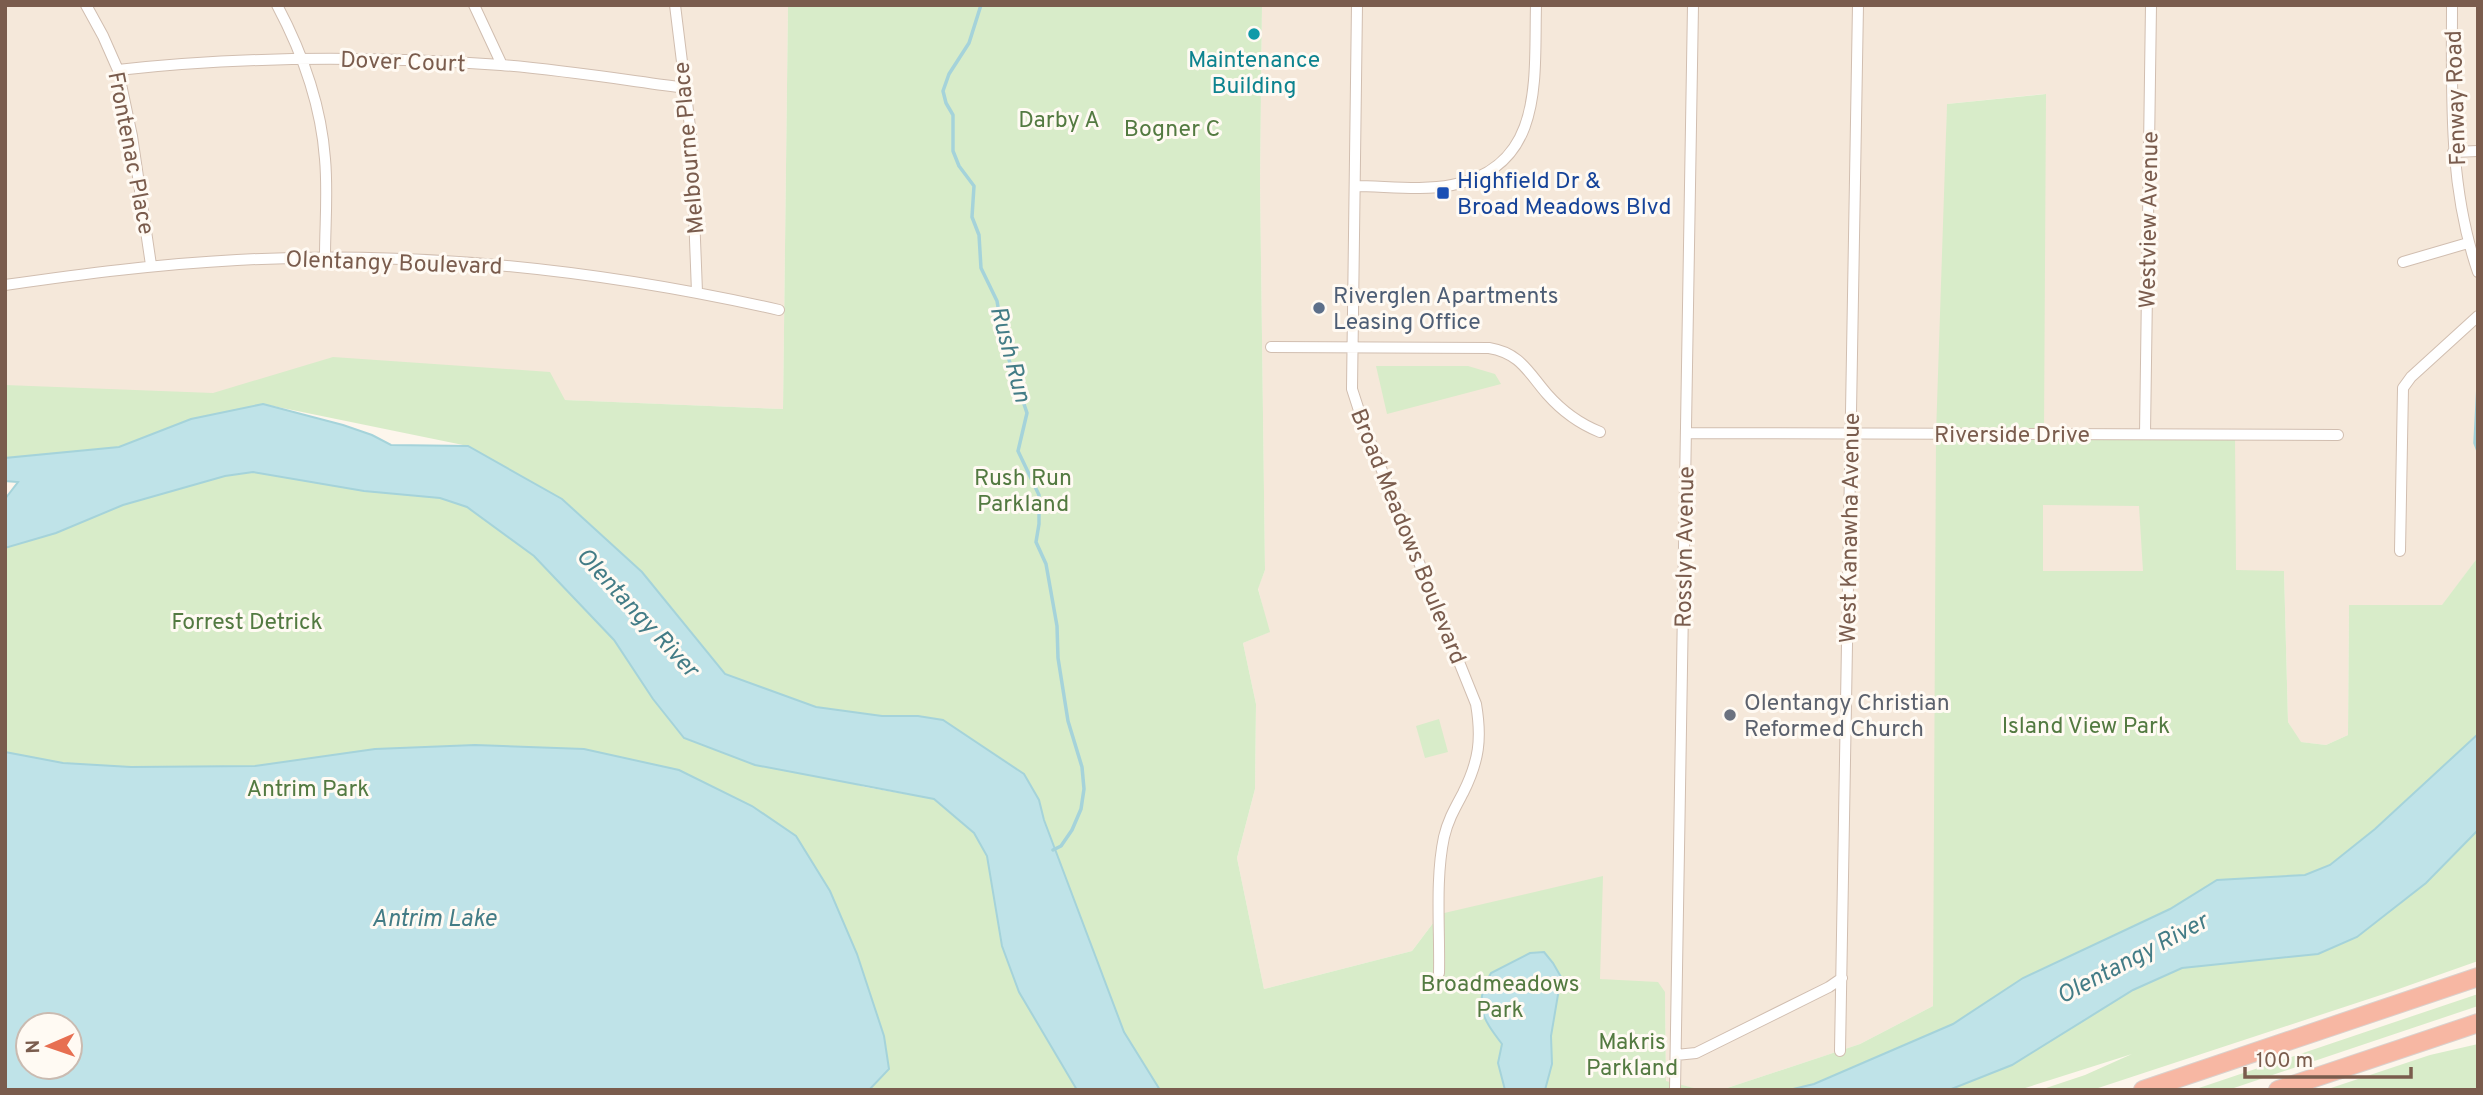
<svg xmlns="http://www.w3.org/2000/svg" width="2483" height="1095" font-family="Overpass,sans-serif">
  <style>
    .residential { fill: #f5e8da }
    .green { fill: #d8ecc9; fill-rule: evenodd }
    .water { fill: #bfe3e8; stroke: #a5d3da; stroke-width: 2; fill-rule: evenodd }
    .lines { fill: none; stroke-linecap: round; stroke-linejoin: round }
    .stream { stroke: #a5d3da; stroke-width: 3.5 }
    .street-casing { stroke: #d1beb0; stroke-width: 12 }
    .highway-casing { stroke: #dad1cd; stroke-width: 20 }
    .street { stroke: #fff; stroke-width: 10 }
    .highway { stroke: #f7b7a3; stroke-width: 18 }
    .culture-dot { fill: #0f9aa8; stroke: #fffaf3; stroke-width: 2.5 }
    .transit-dot { fill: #1a4fb4; stroke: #fffaf3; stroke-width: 2.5 }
    .service-dot { fill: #5c6f8a; stroke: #fffaf3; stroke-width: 2.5 }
    .worship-dot { fill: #6b7280; stroke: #fffaf3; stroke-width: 2.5 }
    .labels { text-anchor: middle; stroke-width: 6; stroke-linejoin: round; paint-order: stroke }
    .culture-label { font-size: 23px; fill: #0d838f; stroke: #fffaf3 }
    .street-label { font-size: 23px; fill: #7a5c4d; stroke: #fffaf3 }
    .park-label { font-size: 23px; fill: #537a41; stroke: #fffaf3 }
    .transit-label { font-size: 23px; fill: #164399; stroke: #fffaf3; text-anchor: start }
    .service-label { font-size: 23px; fill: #4e5e75; stroke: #fffaf3; text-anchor: start }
    .worship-label { font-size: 23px; fill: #5b616d; stroke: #fffaf3; text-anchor: start }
    .water-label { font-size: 24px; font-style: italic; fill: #437c86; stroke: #fffaf3 }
  </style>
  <rect width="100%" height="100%" fill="#fdf6ec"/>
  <!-- residential -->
  <path class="residential" d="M5 5H788L783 409 437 395 213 393 5 431Z
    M1262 5H2478V557L2442 606 2349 605 2348 735 2326 745 2300 742 2288 722 2284 571H2042L2045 94 1947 104 1933 1006 1860 1044 1721 1090H1702L1666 1082 1665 992 1600 979 1440 914 1412 951 1264 989 1237 858 1255 789 1256 704 1243 643 1269 632 1258 588 1265 570 1260 182Z"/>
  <!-- green -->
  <path class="green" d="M788 5H1262L1260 182 1265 570 1258 589 1270 632 1243 643 1256 704 1255 789 1237 858 1264 989 1412 951 1440 914 1603 876 1600 979 1658 982 1665 992 1666 1081 1702 1090H1160L1124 1032 1044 820 1039 800 918 716H882L816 707 725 674 642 572 562 499 468 446 263 404 191 419 119 447 5 458V385L213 393 333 357 550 372 565 400 783 409Z
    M2046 94 2044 434H2235L2236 570 2284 571 2288 722 2301 742 2326 745 2348 735 2349 605H2442L2478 557V734L2375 829 2330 865 2305 875 2217 880 2170 909 2127 929 1953 1024 1814 1084 1789 1090H1721L1860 1044 1933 1006 1936 434 1947 104ZM2043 505 2139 506 2143 571H2043Z
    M1376 366H1468L1495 374 1501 384 1387 414Z
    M253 472 364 491 440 498 467 507 534 556 614 640 653 699 684 738 865 787 934 799 974 833 987 856 1002 947 1019 992 1077 1090H5V548L56 533 123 505 225 476ZM28 1025H70V1067H28Z
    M1439 719 1448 752 1425 758 1416 726Z
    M2478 830V961L2393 991 2092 1090H2040L2085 1075 2132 1054 2019 1090H1949L2012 1065 2133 990 2182 968 2318 954 2426 883Z
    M2478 994V1006L2228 1090H2193Z
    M2478 1044V1090H2325L2430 1055Z"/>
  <!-- water -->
  <path class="water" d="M263 404 343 425 372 435 391 445 468 446 562 499 642 572 725 674 816 707 882 716H918L943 720 1024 774 1039 800 1044 820 1124 1032 1160 1090H1077L1019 992 1002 946 987 856 974 833 934 799 755 765 684 738 653 699 614 640 534 556 467 507 440 498 364 491 253 472 225 476 123 505 56 533 5 548V499L18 482 5 481V458L119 447 191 419Z
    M2478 734V830L2426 883 2357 937 2318 954 2182 968 2133 990 2012 1065 1949 1090H1789L1814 1084 1953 1024 2023 978 2170 909 2217 880 2305 875 2330 865 2375 829Z
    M475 745 584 749 679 770 752 806 796 836 830 891 857 954 884 1036 889 1069 869 1090H5V752L63 763 131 767 255 766 375 749ZM70 1025V1067H28V1025Z
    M1544 952 1553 963 1561 977 1551 1036 1552 1064 1545 1090H1505L1498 1063 1502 1044C1482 1018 1473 1004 1491 973L1530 953Z"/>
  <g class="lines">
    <!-- stream -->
    <path class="stream" d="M981 5 969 43 949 74 943 91 946 103 953 115V151L959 166 974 186 972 217 979 235 981 268 997 301 1005 348 1027 413 1018 451 1039 495V524L1036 542 1046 564 1057 626 1058 658 1068 721 1082 767 1084 789 1081 809 1072 830 1061 846 1053 850
      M2478 386 2475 443 2478 451"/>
    <!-- street casing -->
    <g class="street-casing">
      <path id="street" d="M86 5 103 36 118 70 132 136 151 265
        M277 5C303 54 321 104 325 159 328 192 325 224 325 257
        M474 5 502 65
        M675 5 691 135 697 292
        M1357 5 1352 389 1364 426 1476 704C1482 739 1479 761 1463 793 1455 808 1448 820 1444 837 1435 879 1440 930 1439 973
        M2452 5C2452 95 2448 186 2478 272
        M118 70C245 56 374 56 501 65 563 70 625 80 686 88
        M2453 152 2478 151
        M1355 186C1385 186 1423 191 1452 185 1545 167 1534 79 1536 5
        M2403 262 2468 243
        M5 285C83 274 159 264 237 260 419 250 602 270 779 310
        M1271 347 1489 348C1520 353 1528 372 1547 394 1562 411 1580 424 1600 432
        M1686 433 2338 435
        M2145 434 2151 5
        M2400 551 2403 388 2411 377 2478 316
        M1840 1051 1858 5
        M1676 1055 1696 1053 1829 987 1842 978
        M1675 1090 1693 5"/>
    </g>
    <!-- highway casing -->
    <g class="highway-casing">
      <path id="highway" d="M2143 1090 2478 977
        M2278 1090 2478 1023"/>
    </g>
    <!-- street -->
    <use href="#street" class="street"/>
    <!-- highway -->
    <use href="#highway" class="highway"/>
  </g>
  <!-- markers -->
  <circle class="culture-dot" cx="1254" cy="34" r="7"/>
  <rect class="transit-dot" x="1436" y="186" width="14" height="14" rx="3.5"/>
  <circle class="service-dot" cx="1319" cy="308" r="7"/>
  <circle class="worship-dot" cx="1730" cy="715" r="7"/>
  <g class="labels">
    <!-- culture labels -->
    <g class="culture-label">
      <text x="1254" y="67">Maintenance<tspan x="1254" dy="26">Building</tspan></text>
    </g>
    <!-- street labels -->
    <g class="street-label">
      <text transform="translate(403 61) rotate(2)" y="8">Dover Court</text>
      <text transform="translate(2455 98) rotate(-92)" y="8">Fenway Road</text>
      <text transform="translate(688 148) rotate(-95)" y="8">Melbourne Place</text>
      <text transform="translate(132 153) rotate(79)" y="8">Frontenac Place</text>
      <text transform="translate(2148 220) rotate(-89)" y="8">Westview Avenue</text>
      <text transform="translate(394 262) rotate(2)" y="8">Olentangy Boulevard</text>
      <text x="2012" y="442">Riverside Drive</text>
      <text transform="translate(1849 528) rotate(-89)" y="8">West Kanawha Avenue</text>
      <text transform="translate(1409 536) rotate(68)" y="8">Broad Meadows Boulevard</text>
      <text transform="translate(1684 547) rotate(-89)" y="8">Rosslyn Avenue</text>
    </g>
    <!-- park labels -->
    <g class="park-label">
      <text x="1059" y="127">Darby A</text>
      <text x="1172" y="136">Bogner C</text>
      <text x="1023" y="485">Rush Run<tspan x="1023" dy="26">Parkland</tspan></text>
      <text x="247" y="629">Forrest Detrick</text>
      <text x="2086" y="733">Island View Park</text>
      <text x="308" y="796">Antrim Park</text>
      <text x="1500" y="991">Broadmeadows<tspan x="1500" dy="26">Park</tspan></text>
      <text x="1632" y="1049">Makris<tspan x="1632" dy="26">Parkland</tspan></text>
    </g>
    <!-- transit labels -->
    <g class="transit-label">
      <text x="1457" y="188">Highfield Dr &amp;<tspan x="1457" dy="26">Broad Meadows Blvd</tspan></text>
    </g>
    <!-- service labels -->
    <g class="service-label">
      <text x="1333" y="303">Riverglen Apartments<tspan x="1333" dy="26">Leasing Office</tspan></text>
    </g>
    <!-- worship labels -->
    <g class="worship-label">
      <text x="1744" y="710">Olentangy Christian<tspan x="1744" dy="26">Reformed Church</tspan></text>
    </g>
    <!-- water labels -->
    <g class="water-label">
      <text transform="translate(1011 354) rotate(75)" y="8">Rush Run</text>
      <text transform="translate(638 612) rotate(47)" y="8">Olentangy River</text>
      <text x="434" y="926">Antrim Lake</text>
      <text transform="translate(2132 958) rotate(-28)" y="8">Olentangy River</text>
    </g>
  </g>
  <!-- border -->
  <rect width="2483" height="1095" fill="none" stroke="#7a5c4d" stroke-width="14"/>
  <!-- north arrow -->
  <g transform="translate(49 1046) rotate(268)"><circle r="33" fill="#fffaf3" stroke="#cabbb1" stroke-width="2"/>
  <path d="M0-5L12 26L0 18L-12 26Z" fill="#e76f51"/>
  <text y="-10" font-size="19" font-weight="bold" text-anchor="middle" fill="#7a5c4d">N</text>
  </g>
  <!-- scale -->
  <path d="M2245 1067v10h166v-10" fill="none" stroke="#7a5c4d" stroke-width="3.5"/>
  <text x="2256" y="1067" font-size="21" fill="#7a5c4d" stroke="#fffaf3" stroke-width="5" paint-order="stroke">100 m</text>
</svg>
